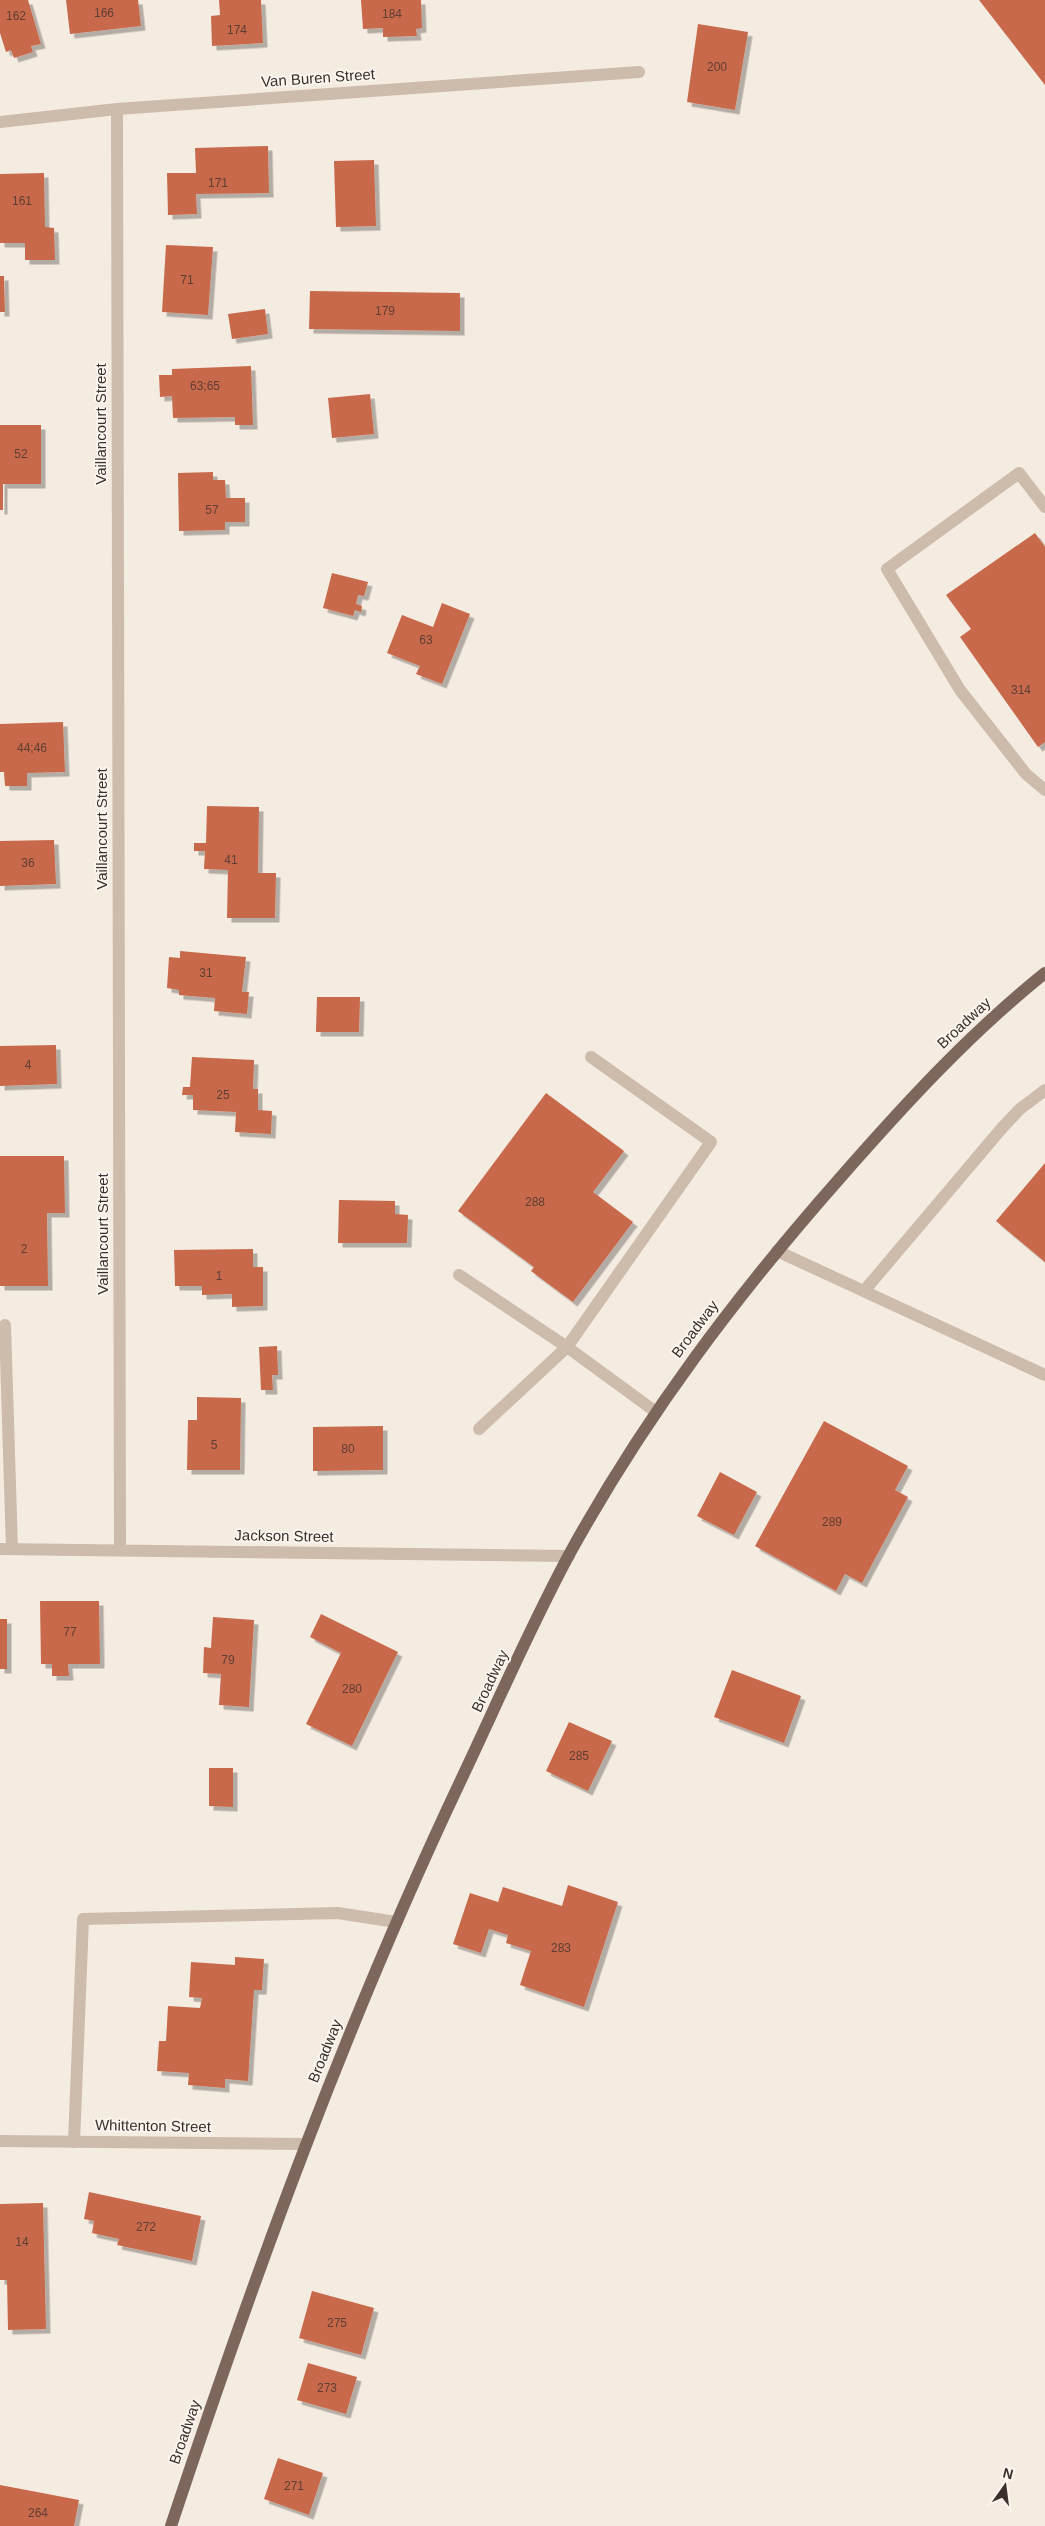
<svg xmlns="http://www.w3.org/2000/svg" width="1045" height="2526" font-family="Arial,sans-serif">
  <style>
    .building { fill: #c8694b; filter: url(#shadow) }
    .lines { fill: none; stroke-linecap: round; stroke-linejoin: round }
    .service { stroke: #cdbbac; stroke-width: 12 }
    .minor { stroke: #cdbbac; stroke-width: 12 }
    .primary { stroke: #7d675c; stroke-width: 12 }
    .labels { text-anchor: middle; stroke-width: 4; stroke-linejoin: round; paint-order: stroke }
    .number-label { font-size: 12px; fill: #5e3e33 }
    .street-label { font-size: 15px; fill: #3b302b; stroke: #fbf5ee }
  </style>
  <defs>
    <filter id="shadow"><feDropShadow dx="4.5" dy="4.5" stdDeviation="0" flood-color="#0004"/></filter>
  </defs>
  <rect width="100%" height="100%" fill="#f4ebe1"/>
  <!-- building -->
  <path class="building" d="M0 0H28L41 44 31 46 33 52 14 58 11 50 6 52 0 33Z
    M66 0H138L141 26 70 34Z
    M219 0H261L263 43 212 46 211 16 220 15Z
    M361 0H421L422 28 416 29 417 36 383 37V28L363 29Z
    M979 0H1045V85Z
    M698 24 748 32 735 110 687 102Z
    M268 146 269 193 196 194 197 214 168 215 167 173H196L195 148Z
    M374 160 376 226 336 227 334 161Z
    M44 173 45 227 54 228 55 260H25V243H0V174Z
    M166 245 213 247 208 315 162 312Z
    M0 276H4L5 312H0Z
    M310 291 460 293V331L309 329Z
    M265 309 268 334 232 339 228 314Z
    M251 366 253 425H235V417L173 418 172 396 160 397 159 375H172V369Z
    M370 394 374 434 332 438 328 398Z
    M0 425H41V484H3V510H0Z
    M213 472V480H225L226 498H245V522H225V530L179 531 178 473Z
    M1035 533 1045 547V742L1038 747 960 637 971 629 946 595Z
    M332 573 368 582 364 596 358 595 356 604 362 606 361 612 355 610 353 616 323 608Z
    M442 603 470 614 442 684 416 674 420 666 387 653 402 615 433 627Z
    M63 722 65 772 27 773V786H5L4 772H0V724Z
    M207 806 259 807 258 873H276L275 918H227L228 870 204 869 205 851H194V843H206Z
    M54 840 56 884 0 886V841Z
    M180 951 246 957 242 992H249L247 1014 214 1011 215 998 179 995V990L167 988 169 957 180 958Z
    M317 997H360L359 1032H316Z
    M56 1045 57 1084 0 1086V1046Z
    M192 1057 254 1060 253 1089H258V1110L272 1111 271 1134 235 1132 236 1112 193 1110V1095H182L183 1087H190Z
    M546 1093 624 1151 593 1192 633 1222 573 1302 531 1271 534 1267 458 1211Z
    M0 1156H64L65 1213H47L48 1286H0Z
    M1045 1163V1262L996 1221Z
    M339 1200 395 1201V1214L408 1215 407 1243H338Z
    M253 1249V1267H263V1306L232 1307V1294L202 1295V1286H175L174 1250Z
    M277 1346 278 1375H272L273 1390H261L259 1347Z
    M197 1397 241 1398 240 1470H187L188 1420H197Z
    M824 1421 908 1466 895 1490 908 1497 862 1583 845 1574 836 1591 755 1546Z
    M383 1426V1470L313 1471V1427Z
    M720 1472 757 1492 734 1535 697 1516Z
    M40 1601H99L100 1664H68L69 1676H52V1664H41Z
    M321 1614 398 1652 352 1746 306 1724 341 1653 310 1637Z
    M213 1617 254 1620 249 1707 219 1705 221 1674 203 1673 204 1647 211 1648Z
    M0 1619H7V1669H0Z
    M732 1670 801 1696 784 1743 714 1717Z
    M569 1722 612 1741 588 1791 546 1771Z
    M209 1768H233V1807L209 1806Z
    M568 1885 618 1902 584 2007 520 1985 531 1951 506 1943 508 1935 489 1929 481 1953 453 1944 470 1893 498 1902 503 1887 562 1906Z
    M235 1957 264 1959 262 1990H254L248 2081 225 2079V2088L188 2085 189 2073 157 2071 159 2041H166L168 2006 200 2008 202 1998 189 1997 191 1962 235 1965Z
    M89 2192 201 2216 192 2261 117 2245 119 2239 92 2233 94 2221 84 2219Z
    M43 2203 46 2329 8 2330 7 2280H0V2204Z
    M312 2291 374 2308 361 2355 299 2338Z
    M308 2363 357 2377 346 2414 297 2400Z
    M278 2458 323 2473 309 2515 264 2499Z
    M0 2485 79 2500 74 2526H0Z"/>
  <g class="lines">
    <!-- service -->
    <path class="service" d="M1045 507 1019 473 887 569 960 690 1026 774 1045 790
      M591 1057 711 1142 567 1347 656 1412
      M777 1251 1045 1375
      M459 1275 567 1347 479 1429
      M864 1291 1002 1128 1020 1109 1045 1090
      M5 1325 12 1549
      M74 2142 83 1919 338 1913 396 1922"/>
    <!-- minor -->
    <path class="minor" d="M117 109 120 1550
      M0 122 117 109 639 72
      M0 1549 569 1556
      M0 2141 306 2144"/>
    <!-- primary -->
    <path class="primary" d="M171 2526C255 2273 346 2023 460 1782 496 1706 530 1627 570 1553 646 1415 736 1296 840 1178 904 1105 969 1034 1045 973"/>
  </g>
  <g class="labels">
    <!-- number labels -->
    <g class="number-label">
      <text x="104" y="17">166</text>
      <text x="392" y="18">184</text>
      <text x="16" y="20">162</text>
      <text x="237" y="34">174</text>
      <text x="717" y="71">200</text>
      <text x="218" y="187">171</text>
      <text x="22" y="205">161</text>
      <text x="187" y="284">71</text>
      <text x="385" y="315">179</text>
      <text x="205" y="390">63;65</text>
      <text x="21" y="458">52</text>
      <text x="212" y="514">57</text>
      <text x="426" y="644">63</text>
      <text x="1021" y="694">314</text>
      <text x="32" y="752">44;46</text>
      <text x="231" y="864">41</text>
      <text x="28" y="867">36</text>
      <text x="206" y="977">31</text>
      <text x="28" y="1069">4</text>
      <text x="223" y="1099">25</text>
      <text x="535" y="1206">288</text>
      <text x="24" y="1253">2</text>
      <text x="219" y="1280">1</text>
      <text x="214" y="1449">5</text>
      <text x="348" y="1453">80</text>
      <text x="832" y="1526">289</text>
      <text x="70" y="1636">77</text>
      <text x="228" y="1664">79</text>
      <text x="352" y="1693">280</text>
      <text x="579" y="1760">285</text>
      <text x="561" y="1952">283</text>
      <text x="146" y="2231">272</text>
      <text x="22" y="2246">14</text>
      <text x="337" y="2327">275</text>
      <text x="327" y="2392">273</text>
      <text x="294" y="2490">271</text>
      <text x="38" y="2517">264</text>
    </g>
    <!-- street labels -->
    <g class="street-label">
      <text transform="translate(318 78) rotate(-4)" y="5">Van Buren Street</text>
      <text transform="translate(101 424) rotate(-90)" y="5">Vaillancourt Street</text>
      <text transform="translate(102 829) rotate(-90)" y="5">Vaillancourt Street</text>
      <text transform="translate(964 1023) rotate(-43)" y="5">Broadway</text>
      <text transform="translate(103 1234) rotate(-90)" y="5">Vaillancourt Street</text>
      <text transform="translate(695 1329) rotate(-53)" y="5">Broadway</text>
      <text transform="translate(284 1536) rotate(1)" y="5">Jackson Street</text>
      <text transform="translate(490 1681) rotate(-65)" y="5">Broadway</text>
      <text transform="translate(325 2051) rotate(-68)" y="5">Broadway</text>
      <text transform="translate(153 2126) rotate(1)" y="5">Whittenton Street</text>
      <text transform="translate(185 2432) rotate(-71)" y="5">Broadway</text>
    </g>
  </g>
  <!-- north arrow -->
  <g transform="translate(1005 2486) rotate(14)" stroke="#fbf5ee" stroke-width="4" paint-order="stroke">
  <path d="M0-4L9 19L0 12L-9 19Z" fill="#3b302b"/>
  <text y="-8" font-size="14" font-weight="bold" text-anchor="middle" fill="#3b302b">N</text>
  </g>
</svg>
